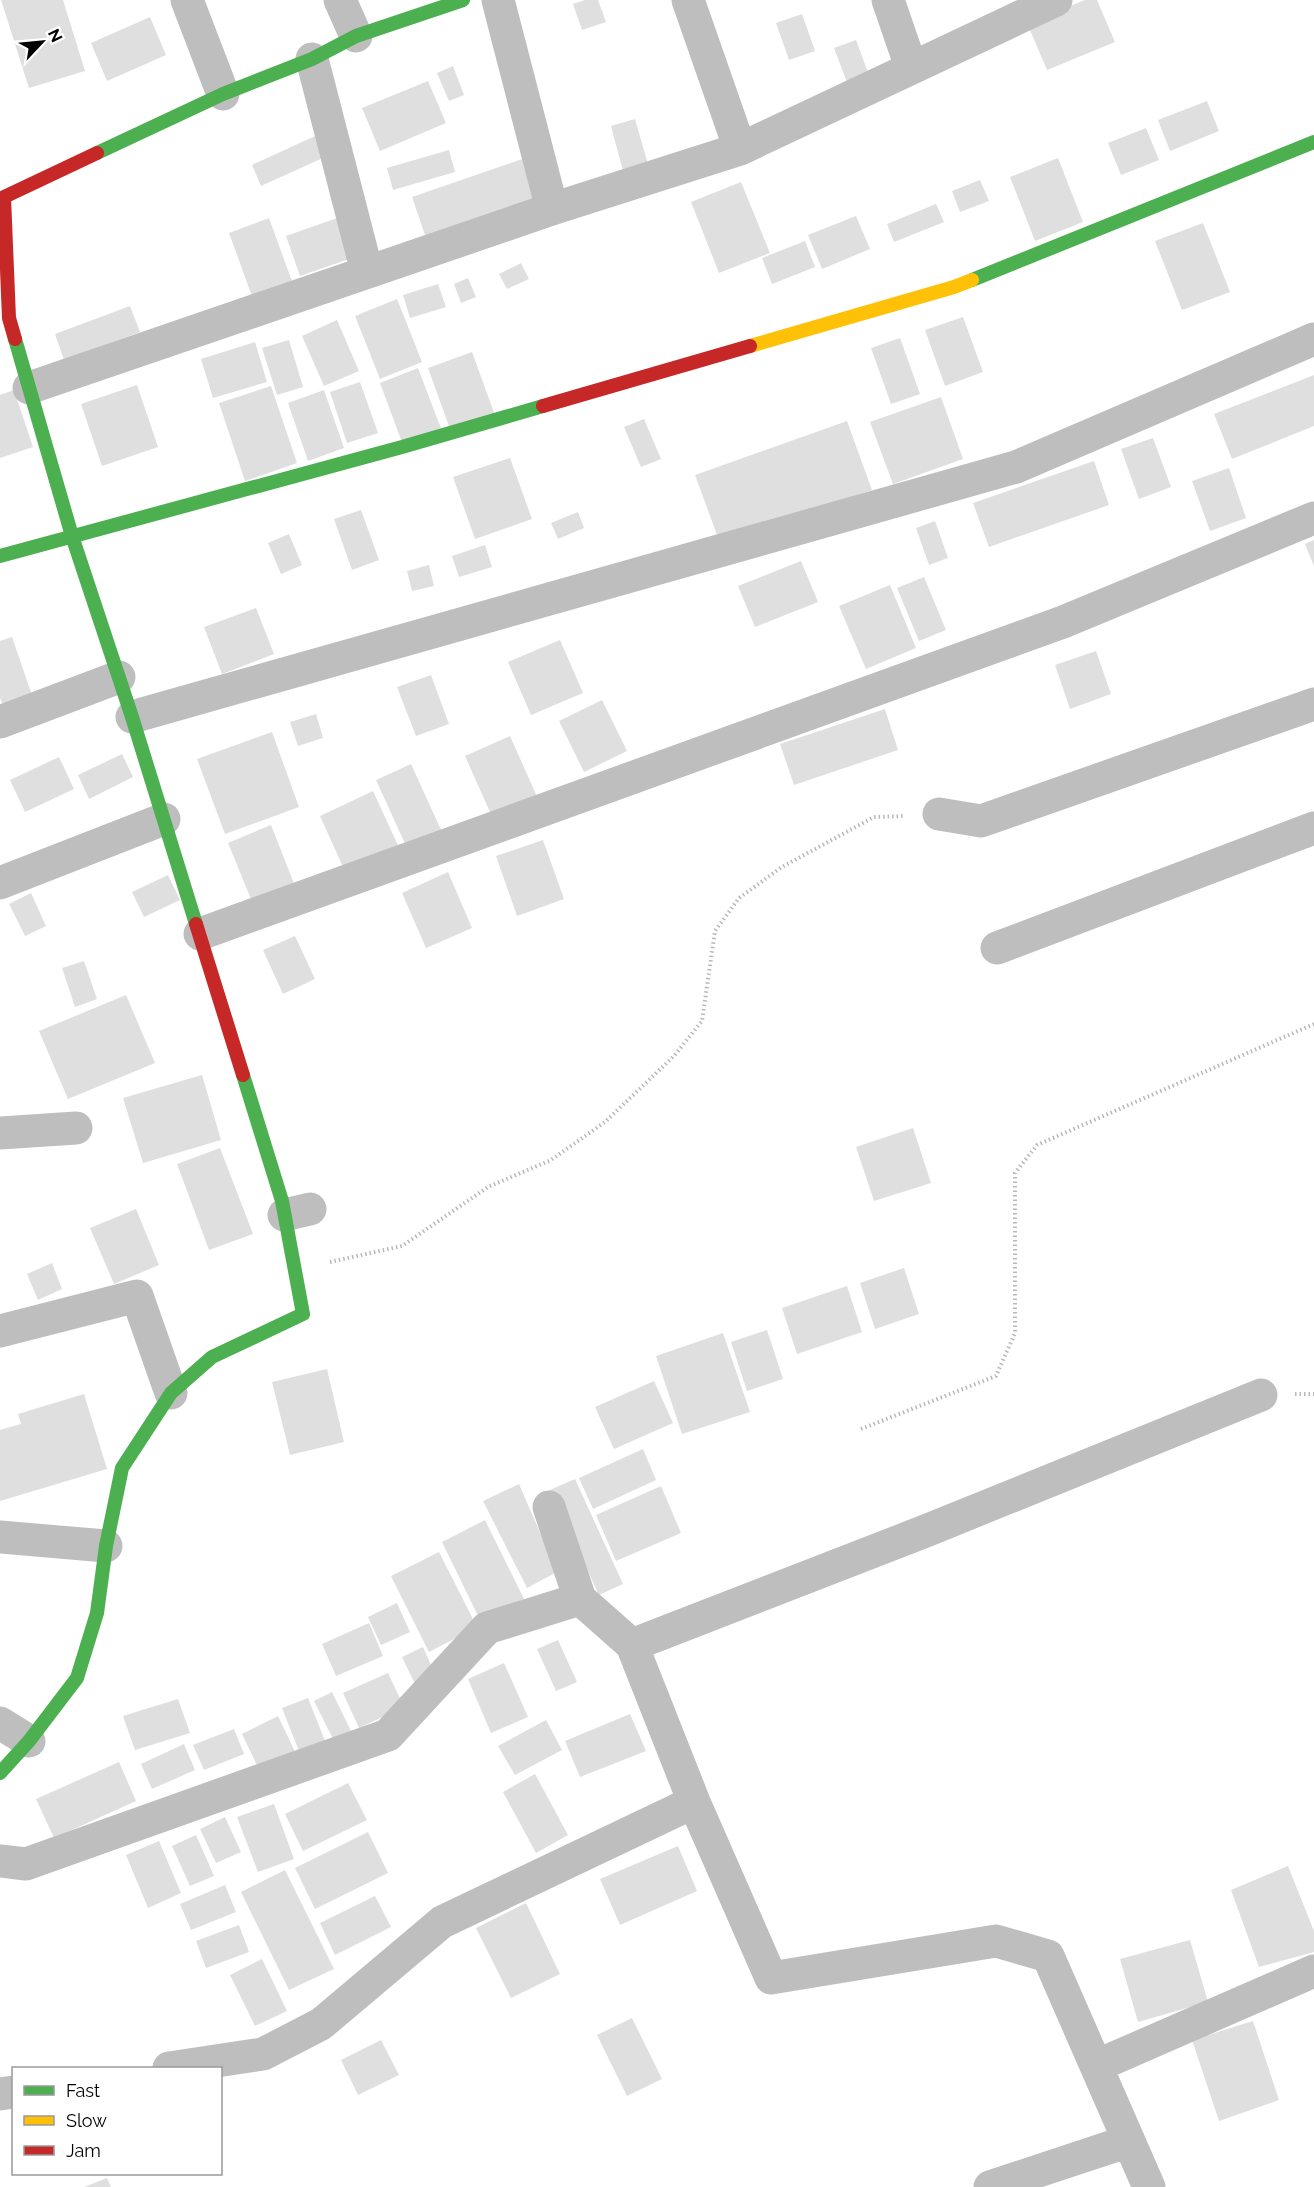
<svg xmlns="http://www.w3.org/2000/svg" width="1314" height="2187" font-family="Raleway,sans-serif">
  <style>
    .building { fill: #dfdfdf }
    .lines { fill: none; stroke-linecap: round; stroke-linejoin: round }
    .path { stroke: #b9b9b9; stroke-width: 4; stroke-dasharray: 1.5 3; stroke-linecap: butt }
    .street { stroke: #bebebe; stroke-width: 33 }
    .fast { stroke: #4caf50; stroke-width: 14 }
    .slow { stroke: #ffc107; stroke-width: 14 }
    .jam { stroke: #c62828; stroke-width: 14 }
  </style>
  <rect width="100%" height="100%" fill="#fff"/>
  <!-- building -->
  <path class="building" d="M1 0H63L85 71 29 88Z
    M585 0H598L606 22 582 30 573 4Z
    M1085 0H1097L1115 42 1047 70 1027 23Z
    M802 14 815 51 789 60 776 23Z
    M150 17 166 55 107 81 91 43Z
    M856 40 870 78 848 85 834 48Z
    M453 66 464 95 449 101 437 73Z
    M428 81 446 123 380 151 362 108Z
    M1207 101 1219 131 1170 151 1158 120Z
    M635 119 648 164 623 171 611 126Z
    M1146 128 1159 160 1121 175 1108 143Z
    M315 136 325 157 261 186 252 165Z
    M449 150 455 172 393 190 387 168Z
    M528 157 544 202 427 241 412 197Z
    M1058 158 1083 222 1035 241 1010 177Z
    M980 180 989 201 960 212 952 191Z
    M741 182 770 253 719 273 691 202Z
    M936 204 944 222 894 242 887 224Z
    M856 216 870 249 822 269 808 235Z
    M340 217 355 257 300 276 286 236Z
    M269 218 293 284 253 299 229 233Z
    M1203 223 1230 292 1182 310 1155 241Z
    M805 241 815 267 772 284 762 258Z
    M521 263 529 279 507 289 499 274Z
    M468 278 476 297 461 303 454 284Z
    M438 284 446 307 410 318 403 295Z
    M397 299 422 362 380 379 355 316Z
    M130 306 140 332 64 360 55 334Z
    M963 317 983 372 945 386 925 330Z
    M337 320 359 371 324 386 302 336Z
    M900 338 920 394 891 404 871 348Z
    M289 340 303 387 277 395 262 348Z
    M255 342 267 382 213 398 201 359Z
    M472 352 496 418 451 432 428 368Z
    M418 368 442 431 403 445 380 383Z
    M1314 375V426L1232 459 1214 414Z
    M360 382 378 433 347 443 330 392Z
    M137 385 158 447 102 466 81 404Z
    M271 386 297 463 245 481 219 403Z
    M14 390 33 447 0 458V395Z
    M324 390 344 448 308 461 288 403Z
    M941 397 963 459 893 484 870 422Z
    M644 419 661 459 641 467 624 427Z
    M847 421 872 490 720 543 695 475Z
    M1153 438 1171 487 1139 499 1121 449Z
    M510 458 532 519 475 539 453 477Z
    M1094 461 1109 505 989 547 973 503Z
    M1229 468 1246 518 1210 531 1192 481Z
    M361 510 379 560 352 570 334 519Z
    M578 512 584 528 558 539 551 523Z
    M935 521 948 558 929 565 916 528Z
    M289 534 302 565 281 574 268 543Z
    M1314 540V566L1305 544Z
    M485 545 492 567 459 577 452 556Z
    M801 561 818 602 755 627 738 586Z
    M429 565 434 586 412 591 407 571Z
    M924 577 946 630 919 641 897 588Z
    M890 585 916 648 866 669 839 606Z
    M256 608 274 654 222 674 204 627Z
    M12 637 33 698 4 708 0 698V641Z
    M560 640 583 693 531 715 508 662Z
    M1096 651 1111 694 1070 709 1055 665Z
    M431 675 449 724 416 736 397 687Z
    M602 700 627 751 584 772 559 721Z
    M885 709 898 750 794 785 780 744Z
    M316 714 323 738 298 746 290 722Z
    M272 732 299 807 225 834 197 759Z
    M510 736 539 801 494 821 465 756Z
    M122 754 133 777 89 799 78 775Z
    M59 757 74 789 25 812 10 780Z
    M411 764 442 832 407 848 376 780Z
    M373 791 402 854 348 878 320 816Z
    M271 825 295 886 253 904 228 843Z
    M543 840 564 899 517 916 496 856Z
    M448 872 472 928 426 948 402 893Z
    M168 875 180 900 144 917 132 892Z
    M31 893 46 926 25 936 9 904Z
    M295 936 315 979 283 994 263 950Z
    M84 961 97 999 75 1007 62 968Z
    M126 995 155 1063 68 1099 39 1031Z
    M202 1075 221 1140 143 1163 123 1098Z
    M913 1128 931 1183 874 1201 856 1147Z
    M220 1148 253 1234 209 1250 177 1164Z
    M136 1209 159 1265 114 1284 90 1228Z
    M52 1263 62 1289 38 1300 27 1274Z
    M904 1268 919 1314 875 1329 860 1283Z
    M847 1286 862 1332 797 1354 782 1308Z
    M767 1330 783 1379 747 1391 731 1342Z
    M723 1333 750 1412 682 1434 656 1356Z
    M327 1369 344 1442 290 1455 272 1382Z
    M654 1381 673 1423 614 1449 595 1407Z
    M84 1394 107 1469 0 1501V1430L21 1424 18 1414Z
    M643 1449 656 1480 593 1509 579 1478Z
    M575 1479 623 1584 599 1595 550 1490Z
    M519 1484 557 1572 527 1588 483 1501Z
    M661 1486 681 1533 616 1561 596 1515Z
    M485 1520 524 1599 480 1620 442 1542Z
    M439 1552 477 1627 429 1652 391 1576Z
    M397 1603 410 1632 381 1645 368 1617Z
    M369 1623 383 1656 336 1676 322 1644Z
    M558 1640 577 1682 556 1691 537 1649Z
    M423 1647 435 1674 415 1684 402 1657Z
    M504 1663 528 1717 491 1733 468 1679Z
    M388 1673 404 1707 359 1728 343 1693Z
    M332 1692 351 1731 333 1739 314 1701Z
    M308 1698 327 1746 301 1756 282 1708Z
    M178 1699 190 1733 135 1750 123 1716Z
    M630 1714 646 1751 580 1777 565 1741Z
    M278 1716 299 1760 263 1778 242 1734Z
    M546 1720 562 1750 515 1775 498 1746Z
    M234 1729 244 1754 204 1770 193 1745Z
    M184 1744 195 1770 152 1789 141 1764Z
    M119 1762 136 1801 54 1838 36 1799Z
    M535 1774 568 1835 536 1853 503 1792Z
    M348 1783 367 1820 303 1851 285 1814Z
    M274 1804 294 1859 258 1872 237 1817Z
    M225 1817 241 1852 216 1863 200 1829Z
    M368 1832 388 1873 315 1909 295 1868Z
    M196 1835 214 1876 190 1886 172 1846Z
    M159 1841 181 1893 148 1908 126 1855Z
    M678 1846 697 1891 620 1925 600 1879Z
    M1288 1866 1314 1931V1952L1259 1967 1231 1890Z
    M285 1870 334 1969 289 1990 241 1892Z
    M225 1885 236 1912 191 1930 180 1904Z
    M375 1896 391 1927 335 1955 320 1923Z
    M526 1903 560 1974 511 1998 476 1928Z
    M239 1925 249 1952 206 1968 196 1941Z
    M1190 1940 1208 2002 1138 2022 1120 1959Z
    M262 1959 287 2011 255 2026 230 1975Z
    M632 2018 662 2079 627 2096 597 2035Z
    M1253 2021 1279 2100 1219 2121 1192 2040Z
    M381 2040 399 2075 358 2095 341 2060Z
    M107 2178 111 2187H84Z"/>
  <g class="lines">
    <!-- path -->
    <path class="path" d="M330 1262 402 1246 488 1187 551 1160 605 1122 674 1056 702 1021 715 931 739 898 782 867 874 817 904 816
      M1295 1394H1314
      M861 1429 996 1376 1015 1333V1173L1037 1145 1314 1024"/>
    <!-- street -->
    <path class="street" d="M187 0 223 94
      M340 0 356 36
      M498 0 552 209
      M688 0 740 149
      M888 0 911 67
      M312 59 367 272
      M29 388 552 209 740 149 1056 0
      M132 717 1016 467 1314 339
      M0 722 119 677
      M939 814 981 821 1314 704
      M0 883 164 819
      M200 934 1063 622 1314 518
      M997 948 1314 828
      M0 1133 76 1128
      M284 1215 310 1209
      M0 1331 137 1296 171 1393
      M549 1507 580 1599 632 1645 694 1802 771 1978 996 1941 1048 1956 1149 2187
      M0 1537 106 1546
      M632 1645 928 1530 1261 1395
      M0 1723 29 1741
      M0 1861 26 1864 388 1735 487 1628 580 1599
      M1096 2066 1314 1971
      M169 2068 263 2054 321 2024 442 1922 694 1802
      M0 2094 14 2092
      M990 2187 1129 2141"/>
    <!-- fast -->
    <path class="fast" d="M97 153 223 94 312 59 356 36 463 0
      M972 280 1314 142
      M15 339 72 536 132 717 196 924
      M0 556 402 447 543 406
      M0 1773 29 1741 77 1678 97 1613 106 1546 122 1468 171 1393 212 1357 303 1314 282 1201 243 1075"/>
    <!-- slow -->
    <path class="slow" d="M750 346 954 287 972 280"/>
    <!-- jam -->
    <path class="jam" d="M15 339 9 318 4 197 97 153
      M543 406 750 346
      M196 924 243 1075"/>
  </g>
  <!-- legend -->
  <rect x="12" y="2067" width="210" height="108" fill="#ffffff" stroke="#999999" stroke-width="1.5"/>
  <rect x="24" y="2086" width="30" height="9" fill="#4caf50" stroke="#999999" stroke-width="1.5"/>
  <text x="66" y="2097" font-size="18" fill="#000000">Fast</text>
  <rect x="24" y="2116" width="30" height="9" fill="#ffc107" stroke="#999999" stroke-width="1.5"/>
  <text x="66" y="2127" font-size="18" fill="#000000">Slow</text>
  <rect x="24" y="2146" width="30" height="9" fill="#c62828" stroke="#999999" stroke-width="1.5"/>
  <text x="66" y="2157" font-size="18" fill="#000000">Jam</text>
  <!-- north arrow -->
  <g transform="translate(42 42) rotate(64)" stroke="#ffffff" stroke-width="4.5" paint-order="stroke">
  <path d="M0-4.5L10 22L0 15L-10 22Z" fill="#000000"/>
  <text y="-9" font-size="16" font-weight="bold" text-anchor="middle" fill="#000000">N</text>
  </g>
</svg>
